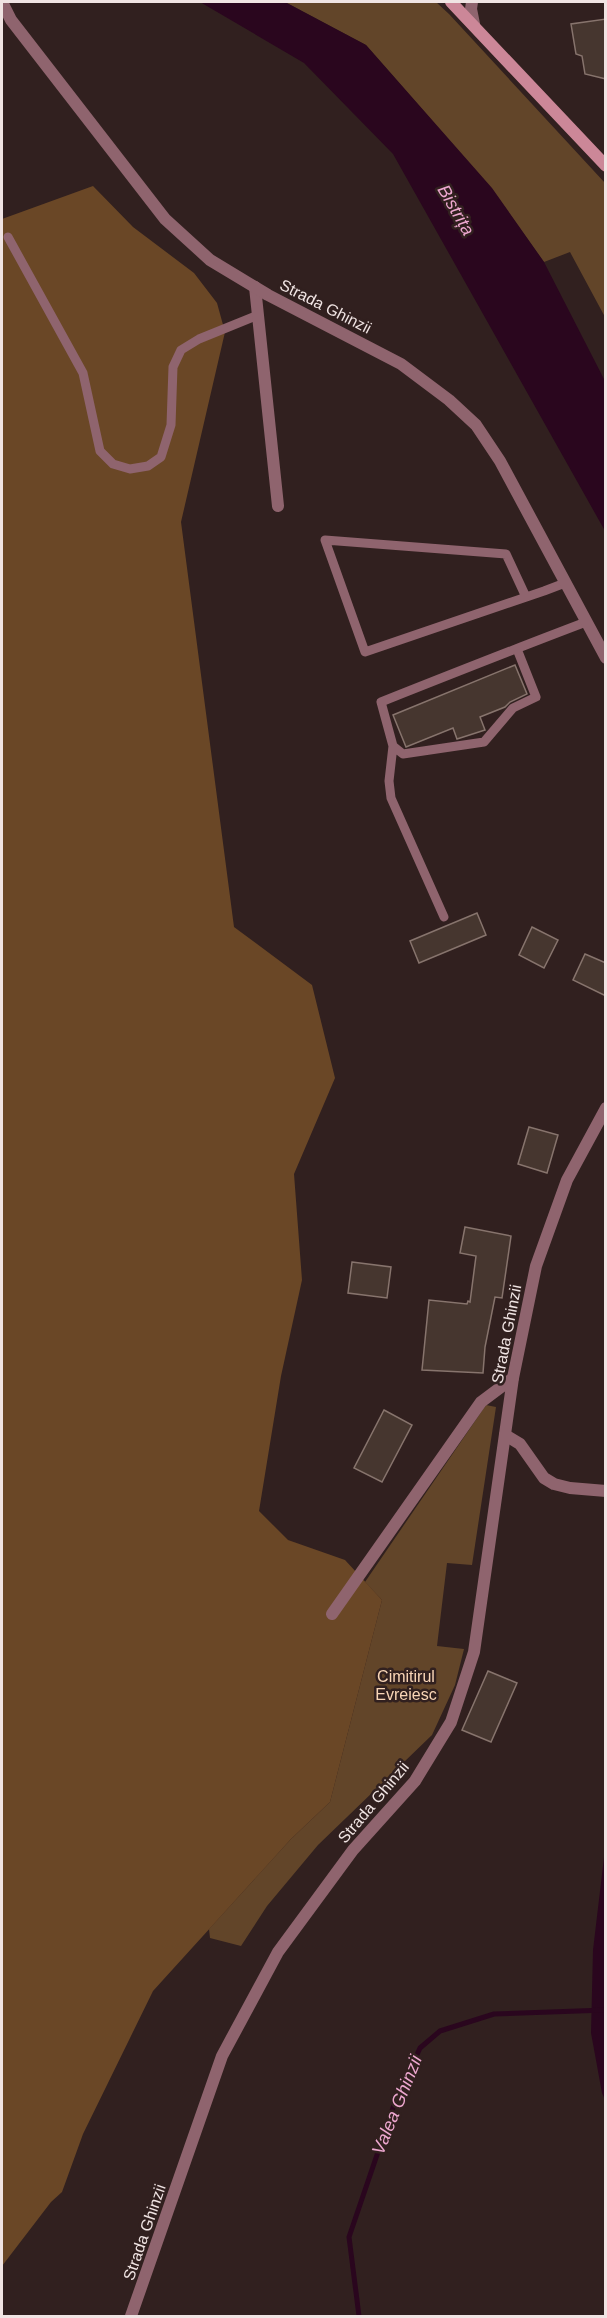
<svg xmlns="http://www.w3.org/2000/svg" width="607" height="2318" font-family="Arial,sans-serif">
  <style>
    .green { fill: #624529 }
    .forest { fill: #6a4726 }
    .water { fill: #2a061e }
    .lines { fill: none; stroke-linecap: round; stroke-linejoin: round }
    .stream { stroke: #2a061e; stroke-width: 5 }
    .building { fill: #46362f; stroke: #87746d; stroke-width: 1.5 }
    .service { stroke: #8f646e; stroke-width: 9 }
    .minor { stroke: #8f646e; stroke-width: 12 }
    .tertiary { stroke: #8f646e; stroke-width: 12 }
    .secondary { stroke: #cc8798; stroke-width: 12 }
    .labels { text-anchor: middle; stroke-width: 5; stroke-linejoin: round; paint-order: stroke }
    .street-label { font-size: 16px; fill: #f0e4e3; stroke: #31201f }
    .park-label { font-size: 16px; fill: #f9d5b6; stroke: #31201f }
    .water-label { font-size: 18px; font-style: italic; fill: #eda7cf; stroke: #31201f }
  </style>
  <rect width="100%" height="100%" fill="#31201f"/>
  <!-- green -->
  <path class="green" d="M285 2H436L449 14 605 183V317L570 252 544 262 491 188 366 45Z
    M486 1405 496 1407 472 1565 447 1563 437 1646 464 1649 455 1685 432 1735 318 1845 267 1906 241 1946 210 1938 209 1929 291 1839 330 1802 382 1600 365 1582Z"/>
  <!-- forest -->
  <path class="forest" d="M93 186 133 227 194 273 217 303 225 332 181 522 234 927 312 985 335 1078 294 1174 302 1280 281 1376 259 1511 288 1540 345 1560 382 1600 330 1802 291 1839 153 1991 83 2134 62 2192 51 2202 2 2266V219Z"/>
  <!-- water -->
  <path class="water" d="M200 2H285L366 45 492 188 544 262 605 381V531L393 154 304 63Z
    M605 1849V2100L602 2093 591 2033 593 1950Z"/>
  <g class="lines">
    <!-- stream -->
    <path class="stream" d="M359 2316 349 2237 394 2105 420 2048 440 2031 494 2014 606 2010"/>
  </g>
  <!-- building -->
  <path class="building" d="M606 19V79L585 74 582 56 576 54 571 24Z
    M515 665 527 694 510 702 505 707 480 717 485 730 457 739 453 728 406 747 393 715Z
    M477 913 486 935 419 963 410 941Z
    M532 927 558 940 544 968 519 955Z
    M585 954 606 963V996L573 980Z
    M529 1127 558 1135 547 1173 518 1164Z
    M465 1227 511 1236 502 1298 495 1297 485 1347 483 1373 422 1370 429 1300 467 1304 468 1301 470 1302 476 1256 460 1253Z
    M352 1262 391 1267 387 1298 348 1293Z
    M384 1410 412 1425 382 1482 354 1468Z
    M488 1671 517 1683 491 1742 462 1730Z"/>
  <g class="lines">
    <!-- service -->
    <path class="service" d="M8 237 83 373 100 451 113 464 130 469 148 466 161 457 171 425 173 367 181 350 199 339 258 315
      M526 597 506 554 325 540 365 652 544 591 565 583
      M517 649 536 697 513 708 484 742 403 754 393 746 381 702C449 675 517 648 586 622
      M393 746 389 781 391 798 444 917"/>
    <!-- minor -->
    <path class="minor" d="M255 287 278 506
      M505 1435 520 1444 544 1478 554 1484 570 1488 606 1491
      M332 1614 481 1402 513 1378"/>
    <!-- tertiary -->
    <path class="tertiary" d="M2 2 11 20 165 219 210 260 268 295 401 364 449 400 476 425 500 461 606 658
      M472 2 471 9 474 24
      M131 2316 222 2056 278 1952 353 1850 415 1781 451 1722 474 1652 513 1378 536 1266 567 1180 606 1108"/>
    <!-- secondary -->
    <path class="secondary" d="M451 2 606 166"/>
  </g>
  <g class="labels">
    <!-- street labels -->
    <g class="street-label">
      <text transform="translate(326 306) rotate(27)" y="6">Strada Ghinzii</text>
      <text transform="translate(506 1334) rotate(-79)" y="6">Strada Ghinzii</text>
      <text transform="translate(373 1802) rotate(-50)" y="6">Strada Ghinzii</text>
      <text transform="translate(144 2232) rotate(-71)" y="6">Strada Ghinzii</text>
    </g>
    <!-- park labels -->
    <g class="park-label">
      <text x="406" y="1682">Cimitirul<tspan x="406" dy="18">Evreiesc</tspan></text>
    </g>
    <!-- water labels -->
    <g class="water-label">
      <text transform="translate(456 210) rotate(60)" y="6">Bistrița</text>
      <text transform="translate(397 2105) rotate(-68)" y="6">Valea Ghinzii</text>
    </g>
  </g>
  <!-- border -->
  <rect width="607" height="2318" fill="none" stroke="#f0e4e3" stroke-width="6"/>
</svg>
